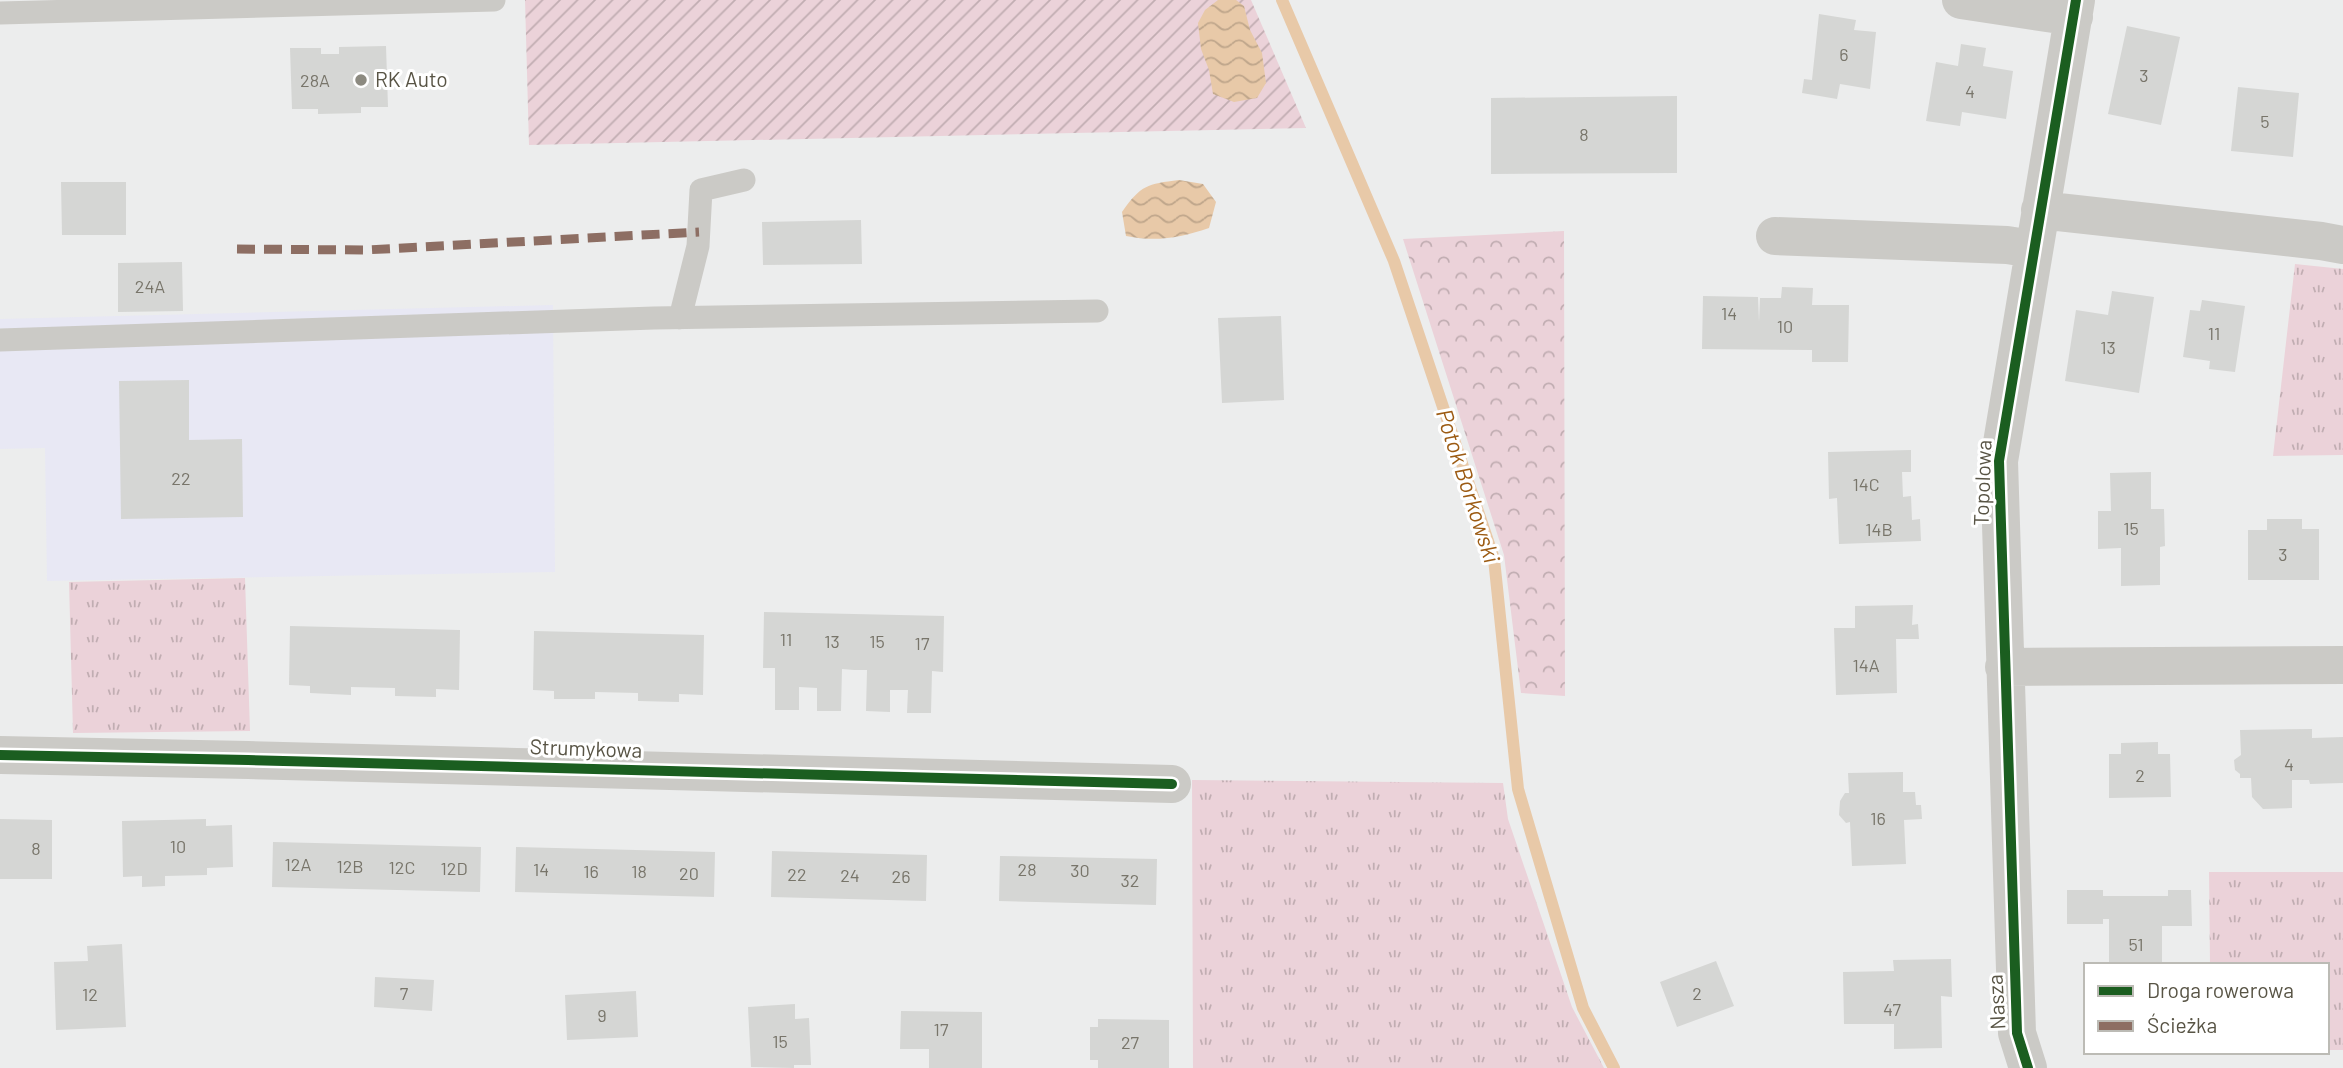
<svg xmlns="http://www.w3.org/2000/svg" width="2343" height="1068" font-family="Barlow,sans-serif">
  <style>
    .commercial { fill: #e8e8f4 }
    .grass { fill: url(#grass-tufts) }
    .forest { fill: url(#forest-crowns) }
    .garden { fill: url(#garden-furrows) }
    .water { fill: url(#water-waves) }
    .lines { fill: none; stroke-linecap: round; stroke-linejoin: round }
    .stream { stroke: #e8c9a8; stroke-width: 12 }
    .building { fill: #d5d6d4 }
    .service { stroke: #cbcac6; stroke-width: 23 }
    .minor { stroke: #cbcac6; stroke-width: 38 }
    .quiet { stroke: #8d6e63; stroke-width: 9; stroke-dasharray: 18 9; stroke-linecap: butt }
    .cycleway-casing { stroke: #fff; stroke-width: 15 }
    .cycleway { stroke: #1b5e20; stroke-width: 10 }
    .poi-dot { fill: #8c8a80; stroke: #fff; stroke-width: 2.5 }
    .labels { text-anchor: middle; stroke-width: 6; stroke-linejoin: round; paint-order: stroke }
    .number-label { font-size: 18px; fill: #78756a }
    .poi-label { font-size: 21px; fill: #585445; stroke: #fff; text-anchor: start }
    .street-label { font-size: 21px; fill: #585445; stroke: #fff }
    .water-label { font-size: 23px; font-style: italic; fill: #9c5b13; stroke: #fff }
  </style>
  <defs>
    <pattern id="grass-tufts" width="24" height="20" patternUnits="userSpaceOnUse" patternTransform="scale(1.75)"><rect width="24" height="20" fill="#ebd2d9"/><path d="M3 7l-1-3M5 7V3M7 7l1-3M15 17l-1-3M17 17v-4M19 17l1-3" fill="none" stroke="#c1adb2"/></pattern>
    <pattern id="forest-crowns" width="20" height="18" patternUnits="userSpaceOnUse" patternTransform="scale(1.75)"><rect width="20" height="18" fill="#ebd2d9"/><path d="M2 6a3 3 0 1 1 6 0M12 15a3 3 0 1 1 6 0" fill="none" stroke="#c1adb2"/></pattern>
    <pattern id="garden-furrows" width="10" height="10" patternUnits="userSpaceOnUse" patternTransform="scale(1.75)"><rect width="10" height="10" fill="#ebd2d9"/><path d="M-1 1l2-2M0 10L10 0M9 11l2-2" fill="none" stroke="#c1adb2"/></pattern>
    <pattern id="water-waves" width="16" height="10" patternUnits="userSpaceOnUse" patternTransform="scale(1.75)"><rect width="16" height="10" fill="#e8c9a8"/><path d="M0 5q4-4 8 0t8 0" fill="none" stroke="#bfa68b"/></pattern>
  </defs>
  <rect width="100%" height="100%" fill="#eceded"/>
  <!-- commercial -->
  <path class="commercial" d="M553 305 555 572 47 581 45 448 0 449V319Z"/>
  <!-- grass -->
  <path class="grass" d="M2295 264 2343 269V455L2273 456Z
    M245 578 250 731 73 733 69 582Z
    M1192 780 1503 783 1508 819 1572 1007 1604 1068H1193Z
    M2209 872H2343V1050H2327V965H2210Z"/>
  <!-- forest -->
  <path class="forest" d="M1564 231 1565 696 1521 693 1504 555 1403 239Z"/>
  <!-- garden -->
  <path class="garden" d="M525 0H1251L1306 128 529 145Z"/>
  <!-- water -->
  <path class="water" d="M1218 0H1236L1244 6 1250 30 1262 53 1266 83 1257 98 1234 102 1213 94 1209 70 1201 49 1198 23 1205 10Z
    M1179 180 1203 184 1216 202 1209 228C1179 238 1157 242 1126 236L1122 212C1141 185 1147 184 1179 180Z"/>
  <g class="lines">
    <!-- stream -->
    <path class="stream" d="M1282 0 1394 261 1494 559 1518 789 1583 1008 1614 1068"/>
  </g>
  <!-- building -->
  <path class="building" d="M1819 14 1856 20 1854 30 1876 32 1870 89 1840 84 1837 99 1802 93 1804 79 1812 80Z
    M2127 26 2180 37 2161 125 2108 114Z
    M1961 44 1986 48 1983 66 2013 71 2006 119 1962 112 1960 126 1926 121 1936 62 1958 66Z
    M386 46 388 107H361V113L318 114V109H292L290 48H321V54H339V47Z
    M2238 87 2299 93 2293 157 2231 151Z
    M1677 96V173L1491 174V98Z
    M61 182H126V235H62Z
    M861 220 862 264 763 265 762 222Z
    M182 262 183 311 118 312V263Z
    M1782 287 1813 288 1812 305H1849L1848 362H1812V350L1702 349 1703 296 1758 297 1759 322 1760 298H1781Z
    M2112 291 2154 297 2139 393 2065 381 2076 310 2108 315Z
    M2202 300 2245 306 2235 372 2209 369 2210 361 2183 357 2190 310 2200 311Z
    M1281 316 1284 400 1222 403 1218 318Z
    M189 380V440L242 439 243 517 121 519 119 381Z
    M1911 450V472H1902L1903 497 1911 496 1912 520 1920 519 1921 541 1839 544 1837 498 1829 499 1828 452Z
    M2151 472V509H2164L2165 546 2160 547V585L2121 586V548L2098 549V511H2111L2110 473Z
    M2267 519H2302V529H2319V580H2248V530H2267Z
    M1913 605 1912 625 1918 624 1919 639H1896L1897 693 1836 695 1834 628H1855V606Z
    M764 612 944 616 943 672 932 671 931 713H907L908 690H890V712L866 711 867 670H854L842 669 841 711H817V688L799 687V710H775V668H763Z
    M290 626 460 630 459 690 436 689V697L395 696V688L351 687V695L310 693V686L289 685Z
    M534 631 704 635 703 695 679 694V702L638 701V693L595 692V699H554V691L533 690Z
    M2312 729V738L2343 737V783L2310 784 2309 780H2292V808L2263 809 2252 797 2251 778H2240V774L2235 770 2234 760 2241 755 2240 730Z
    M2158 742V754H2170L2171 797 2109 798V754H2121V743Z
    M1903 772V792H1915L1916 805H1921L1922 819 1904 820 1906 864 1852 866 1850 822 1846 823 1839 815 1840 801 1845 793H1849L1848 773Z
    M0 819 52 820V879H0Z
    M206 819V826L232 825 233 867 207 868V875L165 876V886L142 887V876L123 877 122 821Z
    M273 842 481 847 480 892 272 887Z
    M516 847 715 852 714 897 515 892Z
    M772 851 927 855 926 901 771 897Z
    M1000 856 1157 859 1156 905 999 901Z
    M2067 890H2103V896H2168V890H2191L2192 926H2162V965H2109V919H2103V924H2067Z
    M122 944 126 1027 56 1030 54 962 88 961 87 946Z
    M1951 959 1952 997 1941 996 1942 1048 1894 1049V1024H1844L1843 972 1894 971 1893 960Z
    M1716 961 1734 1006 1677 1027 1660 982Z
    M375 977 434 980 432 1011 374 1007Z
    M636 991 638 1037 567 1040 565 995Z
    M795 1004V1019L809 1018 811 1065H794V1068L751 1067 748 1007Z
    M901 1011 982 1012V1068H929V1049H900Z
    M1098 1019 1169 1020V1068H1098V1060H1090V1027H1098Z"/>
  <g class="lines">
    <!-- service -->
    <path class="service" d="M0 13 494 0
      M680 318 698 246 701 190 744 180
      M0 340 654 318 1097 311"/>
    <!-- minor -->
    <path class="minor" d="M1961 0 2074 17
      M2040 210 2321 241 2343 245
      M1775 236 2007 245 2033 249
      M2004 667 2343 665
      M0 755 248 760 1172 784
      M2028 1068 2017 1033 1999 461 2076 0"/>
    <!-- quiet -->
    <path class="quiet" d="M237 249 365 250 699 232"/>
    <!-- cycleway casing -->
    <g class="cycleway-casing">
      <path id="cycleway" d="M0 755 248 760 1172 784
        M2028 1068 2017 1033 1999 461 2076 0"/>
    </g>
    <!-- cycleway -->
    <use href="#cycleway" class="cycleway"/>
  </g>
  <!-- markers -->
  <circle class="poi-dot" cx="361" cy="80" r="7"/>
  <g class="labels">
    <!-- number labels -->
    <g class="number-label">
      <text x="1844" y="61">6</text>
      <text x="2144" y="82">3</text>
      <text x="315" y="87">28A</text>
      <text x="1970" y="98">4</text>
      <text x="2265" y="128">5</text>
      <text x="1584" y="141">8</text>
      <text x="150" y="293">24A</text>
      <text x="1729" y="320">14</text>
      <text x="1785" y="333">10</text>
      <text x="2214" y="340">11</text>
      <text x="2108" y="354">13</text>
      <text x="181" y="485">22</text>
      <text x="1866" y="491">14C</text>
      <text x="2131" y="535">15</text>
      <text x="1879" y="536">14B</text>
      <text x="2283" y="561">3</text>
      <text x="786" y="646">11</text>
      <text x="832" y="648">13</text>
      <text x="877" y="648">15</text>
      <text x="922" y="650">17</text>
      <text x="1866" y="672">14A</text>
      <text x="2289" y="771">4</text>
      <text x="2140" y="782">2</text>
      <text x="1878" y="825">16</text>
      <text x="178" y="853">10</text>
      <text x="36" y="855">8</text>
      <text x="298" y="871">12A</text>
      <text x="350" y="873">12B</text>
      <text x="402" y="874">12C</text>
      <text x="454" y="875">12D</text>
      <text x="541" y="876">14</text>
      <text x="1027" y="876">28</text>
      <text x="1080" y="877">30</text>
      <text x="591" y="878">16</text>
      <text x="639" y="878">18</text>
      <text x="689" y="880">20</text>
      <text x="797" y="881">22</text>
      <text x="850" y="882">24</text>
      <text x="901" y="883">26</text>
      <text x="1130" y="887">32</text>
      <text x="2136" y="951">51</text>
      <text x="404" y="1000">7</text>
      <text x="1697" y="1000">2</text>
      <text x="90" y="1001">12</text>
      <text x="1892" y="1016">47</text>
      <text x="602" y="1022">9</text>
      <text x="941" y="1036">17</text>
      <text x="780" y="1048">15</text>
      <text x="1130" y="1049">27</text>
    </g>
    <!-- poi labels -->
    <g class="poi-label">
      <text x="375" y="87">RK Auto</text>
    </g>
    <!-- street labels -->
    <g class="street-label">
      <text transform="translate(1983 483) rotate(-88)" y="7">Topolowa</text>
      <text transform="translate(586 749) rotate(2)" y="7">Strumykowa</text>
      <text transform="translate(1997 1002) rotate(-93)" y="7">Nasza</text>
    </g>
    <!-- water labels -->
    <g class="water-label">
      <text transform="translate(1468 486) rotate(72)" y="8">Potok Borkowski</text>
    </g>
  </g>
  <!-- legend -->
  <rect x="2084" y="963" width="245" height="91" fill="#ffffff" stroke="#bcbbb5" stroke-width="2"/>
  <rect x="2098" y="986" width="35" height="10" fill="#1b5e20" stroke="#bcbbb5" stroke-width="2"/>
  <text x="2147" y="998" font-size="21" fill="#585445">Droga rowerowa</text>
  <rect x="2098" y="1021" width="35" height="10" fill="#8d6e63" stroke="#bcbbb5" stroke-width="2"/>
  <text x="2147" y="1033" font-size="21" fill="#585445">Ścieżka</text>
</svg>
